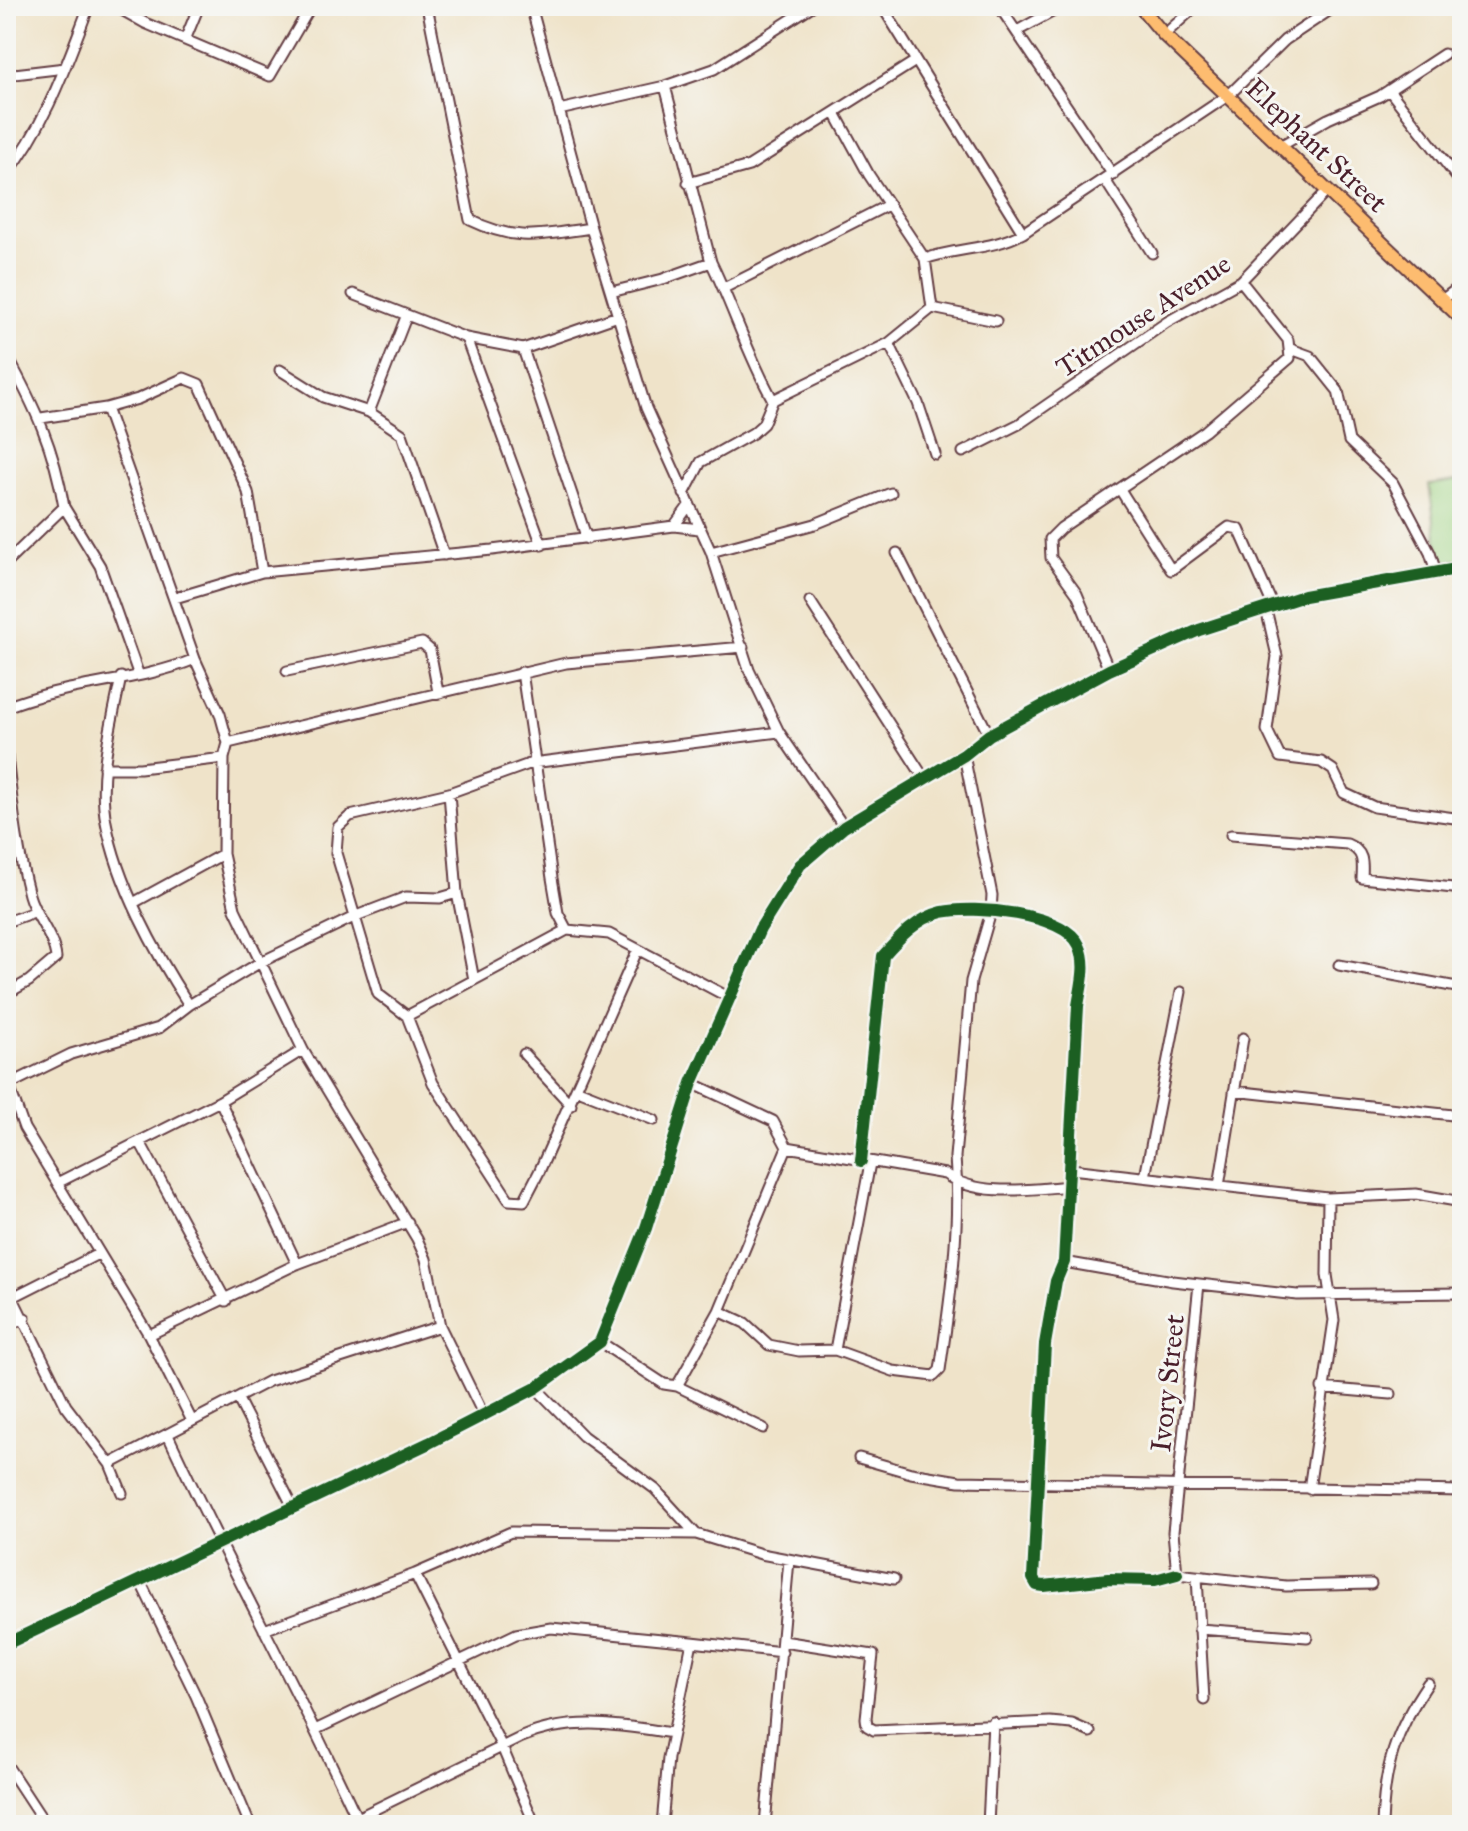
<svg xmlns="http://www.w3.org/2000/svg" width="1468" height="1831" font-family="'IM FELL Great Primer',serif">
  <style>
    .green { fill: #a0d484; stroke: #757a58; stroke-width: 2 }
    .lines { fill: none; stroke-linecap: round; stroke-linejoin: round }
    .minor-casing { stroke: #633c43; stroke-width: 13 }
    .major-casing { stroke: #633c43; stroke-width: 16 }
    .minor { stroke: #fff; stroke-width: 9 }
    .major { stroke: #fdbc70; stroke-width: 12 }
    .cycleway-casing { stroke: #f6f6f2; stroke-width: 17 }
    .cycleway { stroke: #1b5e20; stroke-width: 12 }
    .labels { text-anchor: middle; stroke-width: 6; stroke-linejoin: round; paint-order: stroke }
    .street-label { font-size: 28px; fill: #4a1f2b; stroke: #f6f6f2 }
  </style>
  <rect width="100%" height="100%" fill="#f6f6f2"/>
  <filter id="ink" filterUnits="userSpaceOnUse"><feTurbulence type="fractalNoise" baseFrequency=".0125" numOctaves="2"/><feDisplacementMap in="SourceGraphic" scale="16" xChannelSelector="R" yChannelSelector="G"/><feConvolveMatrix kernelMatrix="1 2 1 2 8 2 1 2 1" color-interpolation-filters="sRGB"/></filter>
  <filter id="wash" filterUnits="userSpaceOnUse"><feTurbulence type="fractalNoise" baseFrequency=".006" numOctaves="4" result="noise"/><feDisplacementMap in="SourceGraphic" scale="32" xChannelSelector="R" yChannelSelector="G"/><feGaussianBlur stdDeviation="1.8" result="paint"/><feColorMatrix in="noise" values="0 0 0 0 0 0 0 0 0 0 0 0 0 0 0 0 0 1.4 0 .05"/><feComposite in="paint" operator="in"/></filter>
  <g filter="url(#wash)">
    <rect width="100%" height="100%" fill="#efe3c9"/>
    <!-- green -->
    <path class="green" d="M1462 480V559L1440 563 1429 485Z"/>
  </g>
  <g filter="url(#ink)">
    <g class="lines">
      <!-- minor casing -->
      <g class="minor-casing">
        <path id="minor" d="M115 6 145 23 270 76 311 6
          M427 6 470 220C518 243 540 235 591 228
          M531 6 591 228 646 408 711 552 749 670 779 732 844 827
          M882 6 1023 233
          M999 6 1113 175
          M1017 31 1063 6
          M1164 35 1196 6
          M185 40 199 6
          M6 75 65 68
          M665 86 711 262C733 307 748 356 773 400
          M1389 90 1462 184
          M559 110 665 86 714 69 812 6
          M835 113 869 175 925 259 932 308
          M1282 145 1328 119 1380 96 1444 54
          M6 175C46 125 66 65 89 6
          M1105 180 1152 253
          M688 183 749 166 914 62
          M925 259C958 247 992 250 1023 233L1229 95 1285 40 1336 6
          M726 287 888 205
          M611 292 663 279 711 262
          M353 294 466 338 523 349 618 316
          M1443 299 1462 285
          M932 308 996 321
          M466 338 542 545
          M889 343 918 403 935 454
          M523 349 587 539
          M1291 349 1310 356 1338 391 1349 441 1393 483 1430 553 1436 572
          M6 354C35 407 54 447 64 507L6 563
          M280 370 323 397 369 412 402 434 444 555
          M106 408 138 399 184 378 199 384 248 492 262 572
          M369 412 406 317
          M963 452 1019 424 1167 322 1241 281 1328 190
          M1121 491 1171 570 1229 527 1239 529 1273 606
          M684 494 701 462 753 433 763 424 773 400 889 343 932 308
          M64 507 100 566 138 673
          M674 526 688 507
          M711 552 815 524 891 493
          M897 553 989 735
          M1454 569 1462 585
          M175 598 262 572 492 550 674 526 699 529
          M810 601 924 778
          M1266 609 1277 656 1267 730 1280 757 1321 762 1333 770 1344 793 1374 807 1462 819
          M195 659 220 714 228 743 224 758 223 854 235 909 303 1050 417 1239 426 1259 440 1326 483 1414
          M1109 670 1077 594 1051 558 1050 539 1061 528 1205 431 1290 358 1288 340 1241 281
          M287 671 422 643 430 650 438 692
          M522 672 552 878 558 913 567 930 609 934 730 998
          M121 677C112 723 97 775 106 822 117 883 155 953 189 1005
          M6 707C69 682 137 683 195 659L106 408 41 418
          M228 743 566 663 743 647
          M6 748C12 798 16 847 29 895 35 917 54 936 56 958L29 981 6 994
          M104 768H140L224 758
          M449 793 457 893 474 980
          M1231 835 1347 844C1364 851 1363 862 1362 878L1462 889
          M135 902 223 854
          M6 922 34 912
          M637 951 539 1172 524 1201 509 1200 433 1083 407 1016 378 994 336 853 338 827 350 816 449 793 532 763 779 732
          M1339 965 1462 988
          M407 1016 567 930
          M524 1054 571 1105
          M692 1083 773 1121 787 1147 719 1311 745 1323 769 1345 799 1351 835 1350 893 1371 934 1376 940 1370C950 1301 961 1227 955 1157L971 981 991 912 992 895 964 755
          M6 1086 71 1054 159 1028 189 1005 259 963 356 916 406 897 440 898 457 893
          M9 1086 24 1128 149 1335 192 1421
          M578 1090 654 1120
          M1234 1091 1462 1116
          M220 1101 297 1264
          M140 1142 226 1301
          M787 1147 945 1174C978 1198 1031 1189 1070 1186
          M861 1161 883 956C899 938 917 918 942 912 974 905 1064 913 1079 945 1088 964 1081 986 1078 1006L1064 1262 1056 1281 1045 1344 1033 1578 1037 1585 1044 1586 1108 1579 1155 1580 1177 1574
          M1071 1169 1328 1198 1416 1194 1462 1202
          M1145 1177 1181 992
          M59 1182 220 1101 303 1050
          M1219 1186 1243 1038
          M1064 1262 1173 1281 1297 1295 1462 1293
          M6 1284 66 1406 110 1464 122 1493
          M1199 1284 1173 1532 1177 1574 1286 1586 1371 1584
          M13 1297 98 1254
          M6 1326 25 1318
          M149 1335 297 1264 408 1222
          M600 1342 664 1384 677 1386 763 1428
          M835 1350 870 1163
          M677 1386 719 1311
          M536 1388 583 1436 655 1489 696 1534 761 1554 894 1579
          M1322 1388 1391 1394
          M238 1399 293 1507
          M168 1435C229 1567 300 1693 360 1825
          M859 1458 911 1473 959 1481 1462 1491
          M110 1464 269 1381 440 1326
          M1309 1489 1334 1320 1327 1275 1328 1198
          M415 1574 502 1747 535 1825
          M1197 1577 1204 1700
          M141 1583 196 1696 250 1825
          M1199 1629 1307 1637
          M264 1630 415 1574 511 1532 696 1534
          M783 1641 873 1655 866 1718 867 1726 874 1730 1050 1722 1072 1724 1090 1732
          M6 1644 429 1443 536 1388 600 1342 646 1228 692 1083 760 929 800 865 844 827 964 755 989 735 1109 670 1199 630 1304 596 1462 568
          M317 1729 516 1634 551 1628 692 1642
          M6 1764 46 1825
          M357 1818 522 1737C572 1716 619 1725 672 1733
          M662 1825 668 1758 692 1642 782 1652
          M765 1825 789 1560
          M988 1825 993 1722
          M1382 1825C1384 1768 1395 1731 1428 1683"/>
      </g>
      <!-- major casing -->
      <g class="major-casing">
        <path id="major" d="M1140 6 1164 35 1462 319"/>
      </g>
      <!-- minor -->
      <use href="#minor" class="minor"/>
      <!-- major -->
      <use href="#major" class="major"/>
      <!-- cycleway casing -->
      <g class="cycleway-casing">
        <path id="cycleway" d="M861 1161 883 956C899 938 917 918 942 912 974 905 1064 913 1079 945 1088 964 1081 986 1078 1006L1064 1262 1056 1281 1045 1344 1033 1578 1037 1585 1044 1586 1108 1579 1155 1580 1177 1574
          M6 1644 429 1443 536 1388 600 1342 646 1228 692 1083 760 929 800 865 844 827 964 755 989 735 1109 670 1199 630 1304 596 1462 568"/>
      </g>
      <!-- cycleway -->
      <use href="#cycleway" class="cycleway"/>
    </g>
  </g>
  <g class="labels">
    <!-- street labels -->
    <g class="street-label">
      <text transform="translate(1317 145) rotate(43)" y="10">Elephant Street</text>
      <text transform="translate(1143 315) rotate(-33)" y="10">Titmouse Avenue</text>
      <text transform="translate(1167 1383) rotate(-84)" y="10">Ivory Street</text>
    </g>
  </g>
  <!-- margin -->
  <rect width="1468" height="1831" fill="none" stroke="#f6f6f2" stroke-width="32"/>
</svg>
